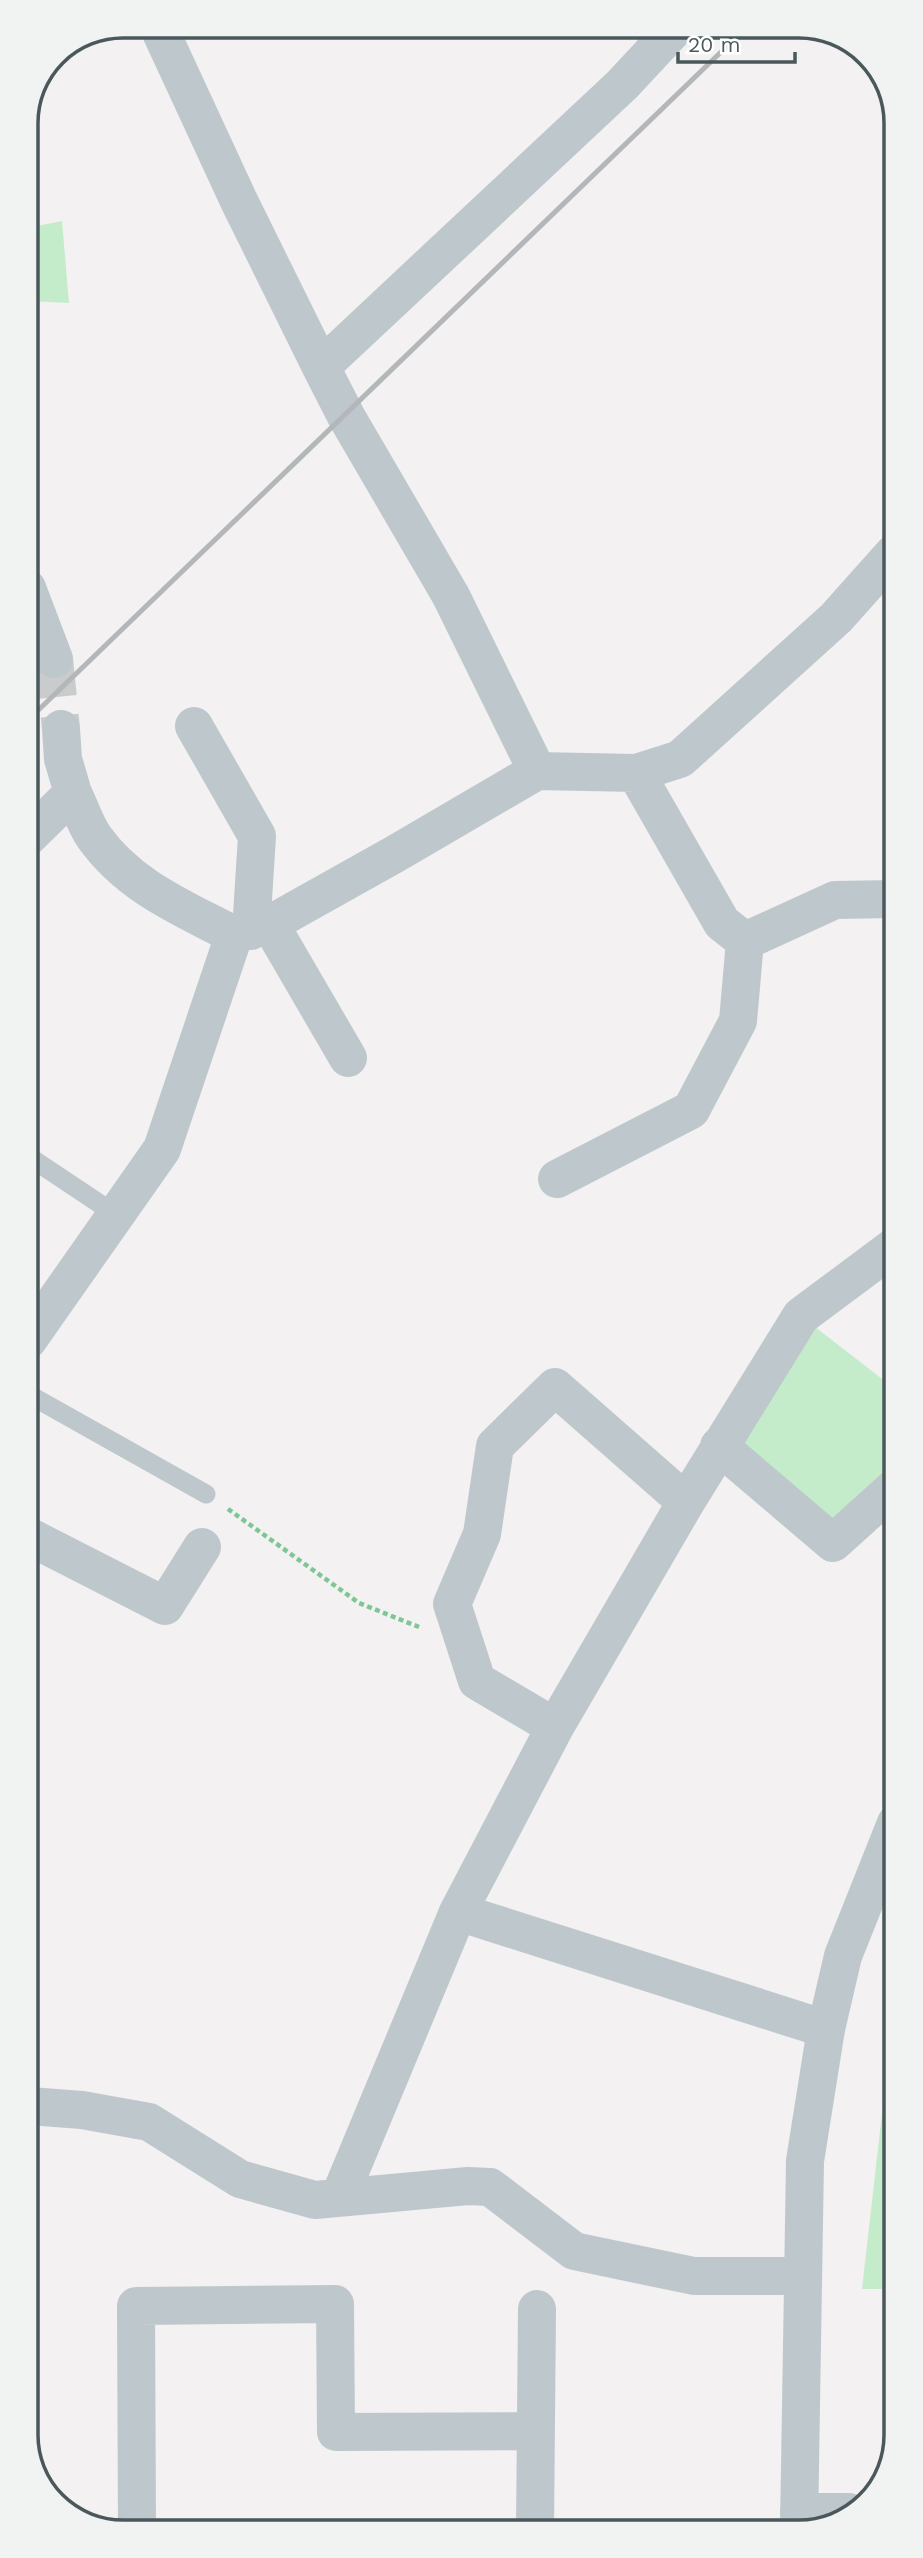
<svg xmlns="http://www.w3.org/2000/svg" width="923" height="2558" font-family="'Work Sans',sans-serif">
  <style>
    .green { fill: #c4eccb }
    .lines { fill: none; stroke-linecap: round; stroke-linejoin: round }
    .minor-tunnel { stroke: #c9cbcc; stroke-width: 38; stroke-dasharray: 38 19; stroke-linecap: butt }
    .path { stroke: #7fc694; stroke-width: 4.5; stroke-dasharray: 5 3.5; stroke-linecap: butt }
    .service { stroke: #bec8cc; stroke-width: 19 }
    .minor { stroke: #bec8cc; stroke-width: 38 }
    .tertiary { stroke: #bec8cc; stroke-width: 38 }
    .rail { stroke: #b3b7ba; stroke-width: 5 }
    .rim { fill: none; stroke: #4a585c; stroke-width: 3.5 }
  </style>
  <rect width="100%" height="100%" fill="#f3f1f1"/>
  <!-- green -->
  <path class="green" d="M62 221 69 303 27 301V228Z
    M801 1316 895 1389V1487L833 1543 719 1446Z
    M896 1991 897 2289H862Z"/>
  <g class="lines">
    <!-- minor-tunnel -->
    <path class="minor-tunnel" d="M54 659 61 729"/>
    <!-- path -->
    <path class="path" d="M228 1509 359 1603 419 1627"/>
    <!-- service -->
    <path class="service" d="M28 1156 115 1214
      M28 1394 206 1494"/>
    <!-- minor -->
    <path class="minor" d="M321 367 622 85 677 26
      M27 588 54 659
      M194 726 257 836 251 931
      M61 729 63 759 73 793
      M537 771 636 773 680 759 836 618 894 553
      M636 773 722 923 745 941 835 900 895 899
      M27 838 73 793C80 807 85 824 94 837 130 887 181 907 234 935L270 924 395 854 537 771 451 596 346 416 321 367 239 201 158 26
      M270 924 348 1058
      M557 1179 691 1110 738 1021 745 941
      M28 1340 162 1149 234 935
      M719 1446 833 1543 895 1487
      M28 1536 165 1606 202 1547
      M555 1727 477 1681 452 1604 482 1534 495 1446 555 1387 686 1502
      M458 1912 826 2029
      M29 2106 82 2110 149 2122 240 2179 315 2200 468 2186 490 2187 574 2251 694 2276H803
      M339 2198 458 1912 555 1727 686 1502 801 1316 895 1246
      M799 2512H849
      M535 2530 537 2309
      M137 2531 136 2306 335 2304 336 2432 535 2431"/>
    <!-- tertiary -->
    <path class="tertiary" d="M799 2528 805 2161 826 2029 843 1956 896 1823"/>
    <!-- rail -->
    <path class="rail" d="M27 721 748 26"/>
  </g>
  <!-- crop -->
  <path d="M0 0H923V2558H0ZM123 38H799A85 85 0 0 1 884 123V2435A85 85 0 0 1 799 2520H123A85 85 0 0 1 38 2435V123A85 85 0 0 1 123 38Z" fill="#f1f2f2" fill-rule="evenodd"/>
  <path class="rim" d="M123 38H799A85 85 0 0 1 884 123V2435A85 85 0 0 1 799 2520H123A85 85 0 0 1 38 2435V123A85 85 0 0 1 123 38Z"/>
  <!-- scale -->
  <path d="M678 52v10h117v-10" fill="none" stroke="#4a585c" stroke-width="3.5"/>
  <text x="688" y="52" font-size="21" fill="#4a585c" stroke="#ffffff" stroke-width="5" paint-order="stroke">20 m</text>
</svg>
